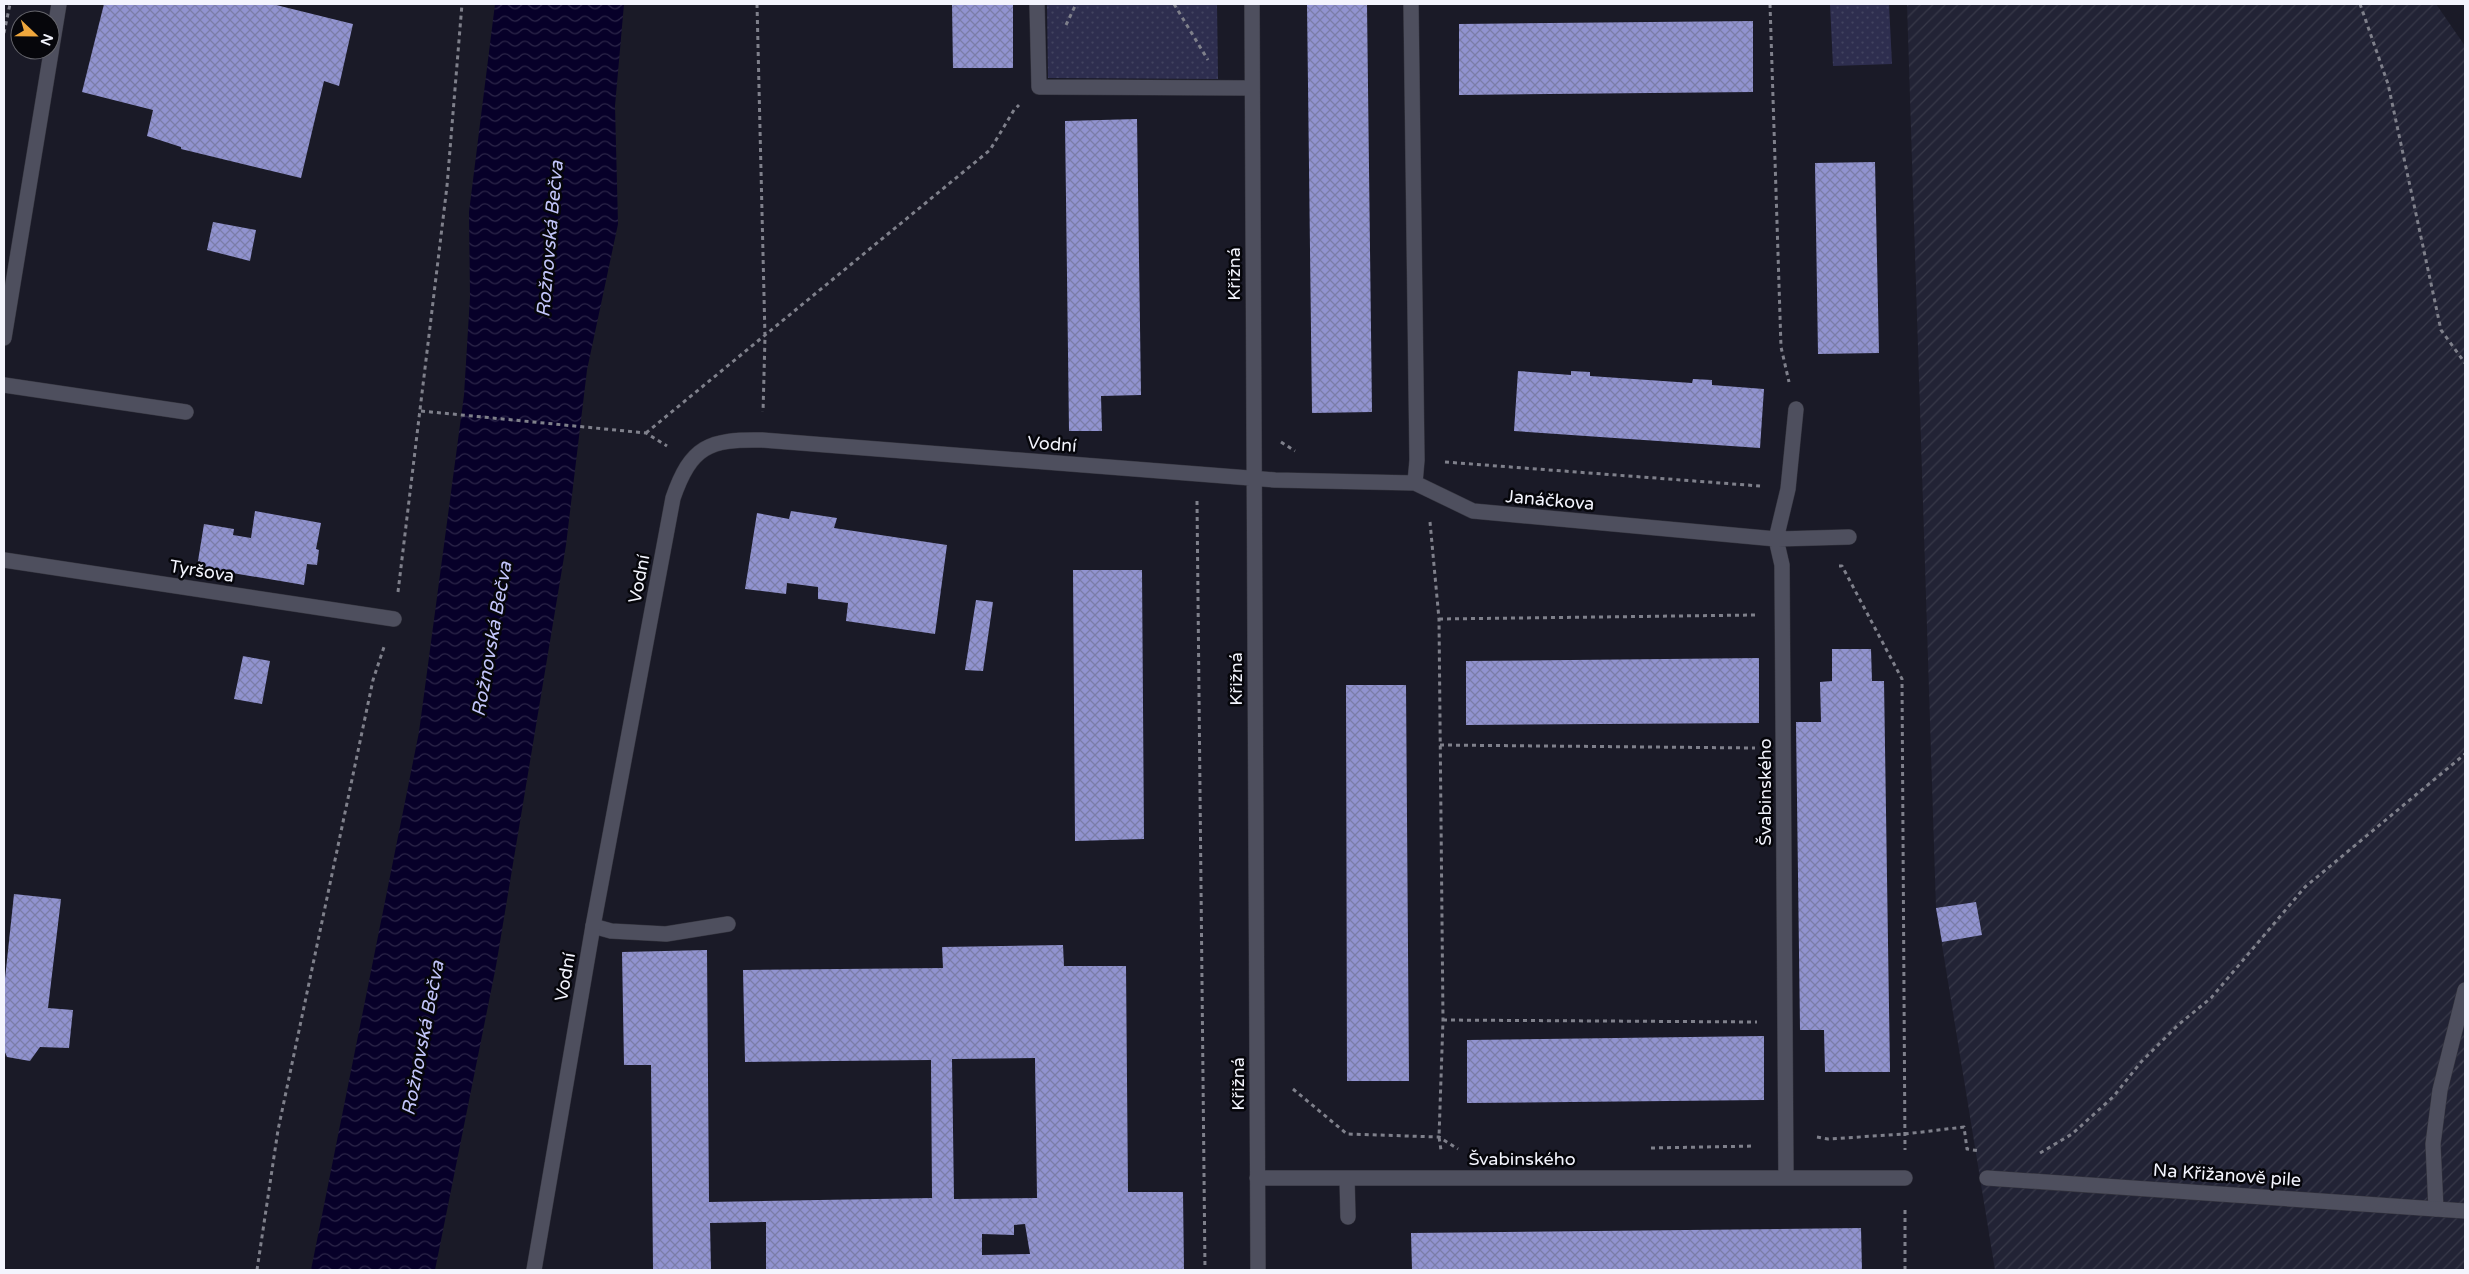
<svg xmlns="http://www.w3.org/2000/svg" width="2469" height="1274" font-family="'Varela Round',sans-serif">
  <style>
    .industrial { fill: url(#industrial-furrows) }
    .green { fill: url(#green-dots) }
    .water { fill: url(#water-waves) }
    .building { fill: url(#building-cross-hatch); fill-rule: evenodd }
    .lines { fill: none; stroke-linecap: round; stroke-linejoin: round }
    .service-casing { stroke: #35353f; stroke-width: 16 }
    .minor-casing { stroke: #35353f; stroke-width: 16 }
    .tertiary-casing { stroke: #35353f; stroke-width: 16 }
    .path { stroke: #7f808b; stroke-width: 3; stroke-dasharray: 4 4; stroke-linecap: butt }
    .service { stroke: #4e4f5e; stroke-width: 15 }
    .minor { stroke: #4e4f5e; stroke-width: 15 }
    .tertiary { stroke: #4e4f5e; stroke-width: 15 }
    .labels { text-anchor: middle; stroke-width: 5; stroke-linejoin: round; paint-order: stroke }
    .street-label { font-size: 18px; fill: #f3f4fd; stroke: #06060b }
    .water-label { font-size: 19px; font-style: italic; fill: #c2c5f9; stroke: #06060b }
  </style>
  <defs>
    <pattern id="industrial-furrows" width="10" height="10" patternUnits="userSpaceOnUse" patternTransform="scale(1.25)"><rect width="10" height="10" fill="#222335"/><path d="M-1 1l2-2M0 10L10 0M9 11l2-2" fill="none" stroke="#383949"/></pattern>
    <pattern id="green-dots" width="8" height="8" patternUnits="userSpaceOnUse" patternTransform="scale(1.25)"><rect width="8" height="8" fill="#2e2e4f"/><path d="M2 2h.1M6 6h.1" fill="none" stroke="#424360" stroke-width="1.8" stroke-linecap="round"/></pattern>
    <pattern id="water-waves" width="16" height="10" patternUnits="userSpaceOnUse" patternTransform="scale(1.25)"><rect width="16" height="10" fill="#070029"/><path d="M0 5q4-4 8 0t8 0" fill="none" stroke="#2c2649"/></pattern>
    <pattern id="building-cross-hatch" width="8" height="8" patternUnits="userSpaceOnUse" patternTransform="scale(1.25)"><rect width="8" height="8" fill="#9193d0"/><path d="M0 0l8 8M0 8l8-8" fill="none" stroke="#7b7da8"/></pattern>
  </defs>
  <rect width="100%" height="100%" fill="#1a1a27"/>
  <!-- industrial -->
  <path class="industrial" d="M1907 4H2436L2465 46V1270H1995L1936 908Z"/>
  <!-- green -->
  <path class="green" d="M1047 4H1217L1218 79 1048 78Z
    M1830 4H1889L1892 64 1833 66Z"/>
  <!-- water -->
  <path class="water" d="M495 4H624L615 106 618 224 587 370 566 545 496 966 435 1270H311L419 732 464 395 470 297 469 212Z"/>
  <!-- building -->
  <path class="building" d="M104 4H272L353 24 339 86 324 81 301 178 181 149V147L147 136 153 110 82 92Z
    M952 4H1013V68H953Z
    M1307 4H1367L1372 412 1312 413Z
    M1753 21V92L1459 95V24Z
    M1137 119 1141 395 1101 396 1102 431H1069L1065 121Z
    M1875 162 1879 353 1818 354 1815 163Z
    M213 222 256 230 250 261 207 250Z
    M1518 371 1571 375V371L1590 372V376L1692 383 1693 379 1712 380V385L1764 389 1760 448 1514 431Z
    M255 511 321 523 316 549 319 550 317 565 307 564 304 585 197 567 204 524 234 529 233 535 251 538Z
    M791 511 837 518 834 528 947 545 935 634 846 621 848 603 818 599V587L787 583 786 594 745 589 757 513 789 519Z
    M1073 570H1142L1144 839 1075 841Z
    M976 600 993 602 983 671 965 670Z
    M1832 649H1871L1872 681H1884L1890 1072H1825L1824 1030H1800L1796 722H1821L1820 682 1832 681Z
    M243 656 270 661 262 704 234 699Z
    M1759 658V723L1466 725V661Z
    M1346 685H1406L1409 1081H1347Z
    M14 894 61 899 48 1008 73 1010 69 1048 40 1047 30 1061 7 1057 4 1050V988Z
    M1976 902 1982 935 1942 942 1936 908Z
    M1063 945 1064 966H1126L1128 1192H1183L1184 1270H766V1222L710 1223 711 1270H653L651 1065H624L622 952 707 950 709 1202 932 1198 931 1060 745 1062 743 970 943 968 942 947ZM1035 1058 1037 1198 954 1199 952 1059ZM1025 1224 1030 1254 982 1255V1234L1014 1235V1225Z
    M1764 1036V1100L1467 1103V1040Z
    M1861 1228 1862 1270H1412L1411 1233Z"/>
  <g class="lines">
    <!-- service casing -->
    <g class="service-casing">
      <path id="service" d="M4 385 186 412
        M593 926 611 931 666 934 728 924
        M2436 1209 2433 1144 2440 1090 2465 990"/>
    </g>
    <!-- minor casing -->
    <g class="minor-casing">
      <path id="minor" d="M1037 4 1039 87 1252 88
        M1252 4 1258 1270
        M1411 4 1417 460 1415 483
        M4 560 394 619
        M1257 1178H1905
        M1347 1178 1348 1217
        M1786 1178 1782 565 1776 539 1788 489 1796 409
        M1987 1178 2465 1211
        M534 1270 593 926 673 498C691 446 709 439 762 440L1275 480 1415 483 1473 511 1776 539 1849 537"/>
    </g>
    <!-- tertiary casing -->
    <g class="tertiary-casing">
      <path id="tertiary" d="M4 338 59 4"/>
    </g>
    <!-- path -->
    <path class="path" d="M757 4 765 337 763 412
      M1174 4 1208 60
      M1770 4 1781 347 1789 382
      M2360 4 2388 84 2441 330 2465 363
      M1066 25 1076 4
      M4 33 10 4
      M421 411 646 433 667 446
      M646 433 990 150 1014 110 1019 105
      M1281 442 1295 451
      M1445 462 1760 486
      M1197 501 1205 1270
      M1430 522 1439 619 1443 1020 1439 1137 1441 1150
      M1839 566H1842L1902 679 1905 1150
      M398 592 447 186 462 4
      M1439 619 1756 615
      M1440 745 1755 748
      M1443 1020 1757 1022
      M1293 1089 1347 1134 1439 1137 1458 1149
      M1817 1137 1828 1139 1905 1134 1964 1127 1967 1149 1980 1151
      M1651 1148 1755 1146
      M2040 1153 2072 1134 2113 1097 2141 1062 2178 1025 2211 998 2305 887 2465 754
      M257 1270 278 1130 373 680 385 644
      M1905 1270V1206"/>
    <!-- service -->
    <use href="#service" class="service"/>
    <!-- minor -->
    <use href="#minor" class="minor"/>
    <!-- tertiary -->
    <use href="#tertiary" class="tertiary"/>
  </g>
  <g class="labels">
    <!-- street labels -->
    <g class="street-label">
      <text transform="translate(1234 274) rotate(-90)" y="6">Křižná</text>
      <text transform="translate(1052 444) rotate(4)" y="6">Vodní</text>
      <text transform="translate(1550 500) rotate(5)" y="6">Janáčkova</text>
      <text transform="translate(202 571) rotate(9)" y="6">Tyršova</text>
      <text transform="translate(639 579) rotate(-79)" y="6">Vodní</text>
      <text transform="translate(1236 679) rotate(-90)" y="6">Křižná</text>
      <text transform="translate(1765 792) rotate(-90)" y="6">Švabinského</text>
      <text transform="translate(565 977) rotate(-80)" y="6">Vodní</text>
      <text transform="translate(1238 1084) rotate(-90)" y="6">Křižná</text>
      <text x="1522" y="1165">Švabinského</text>
      <text transform="translate(2227 1175) rotate(4)" y="6">Na Křižanově pile</text>
    </g>
    <!-- water labels -->
    <g class="water-label">
      <text transform="translate(549 239) rotate(-85)" y="7">Rožnovská Bečva</text>
      <text transform="translate(491 639) rotate(-80)" y="7">Rožnovská Bečva</text>
      <text transform="translate(422 1038) rotate(-79)" y="7">Rožnovská Bečva</text>
    </g>
  </g>
  <!-- border -->
  <rect width="2469" height="1274" fill="none" stroke="#f3f4fd" stroke-width="10"/>
  <!-- north arrow -->
  <g transform="translate(35 35) rotate(112)"><circle r="24" fill="#06060b" stroke="#65656c"/>
  <path d="M0-4L9 19L0 12L-9 19Z" fill="#efa73d"/>
  <text y="-8" font-size="14" font-weight="bold" text-anchor="middle" fill="#f3f4fd">N</text>
  </g>
</svg>
